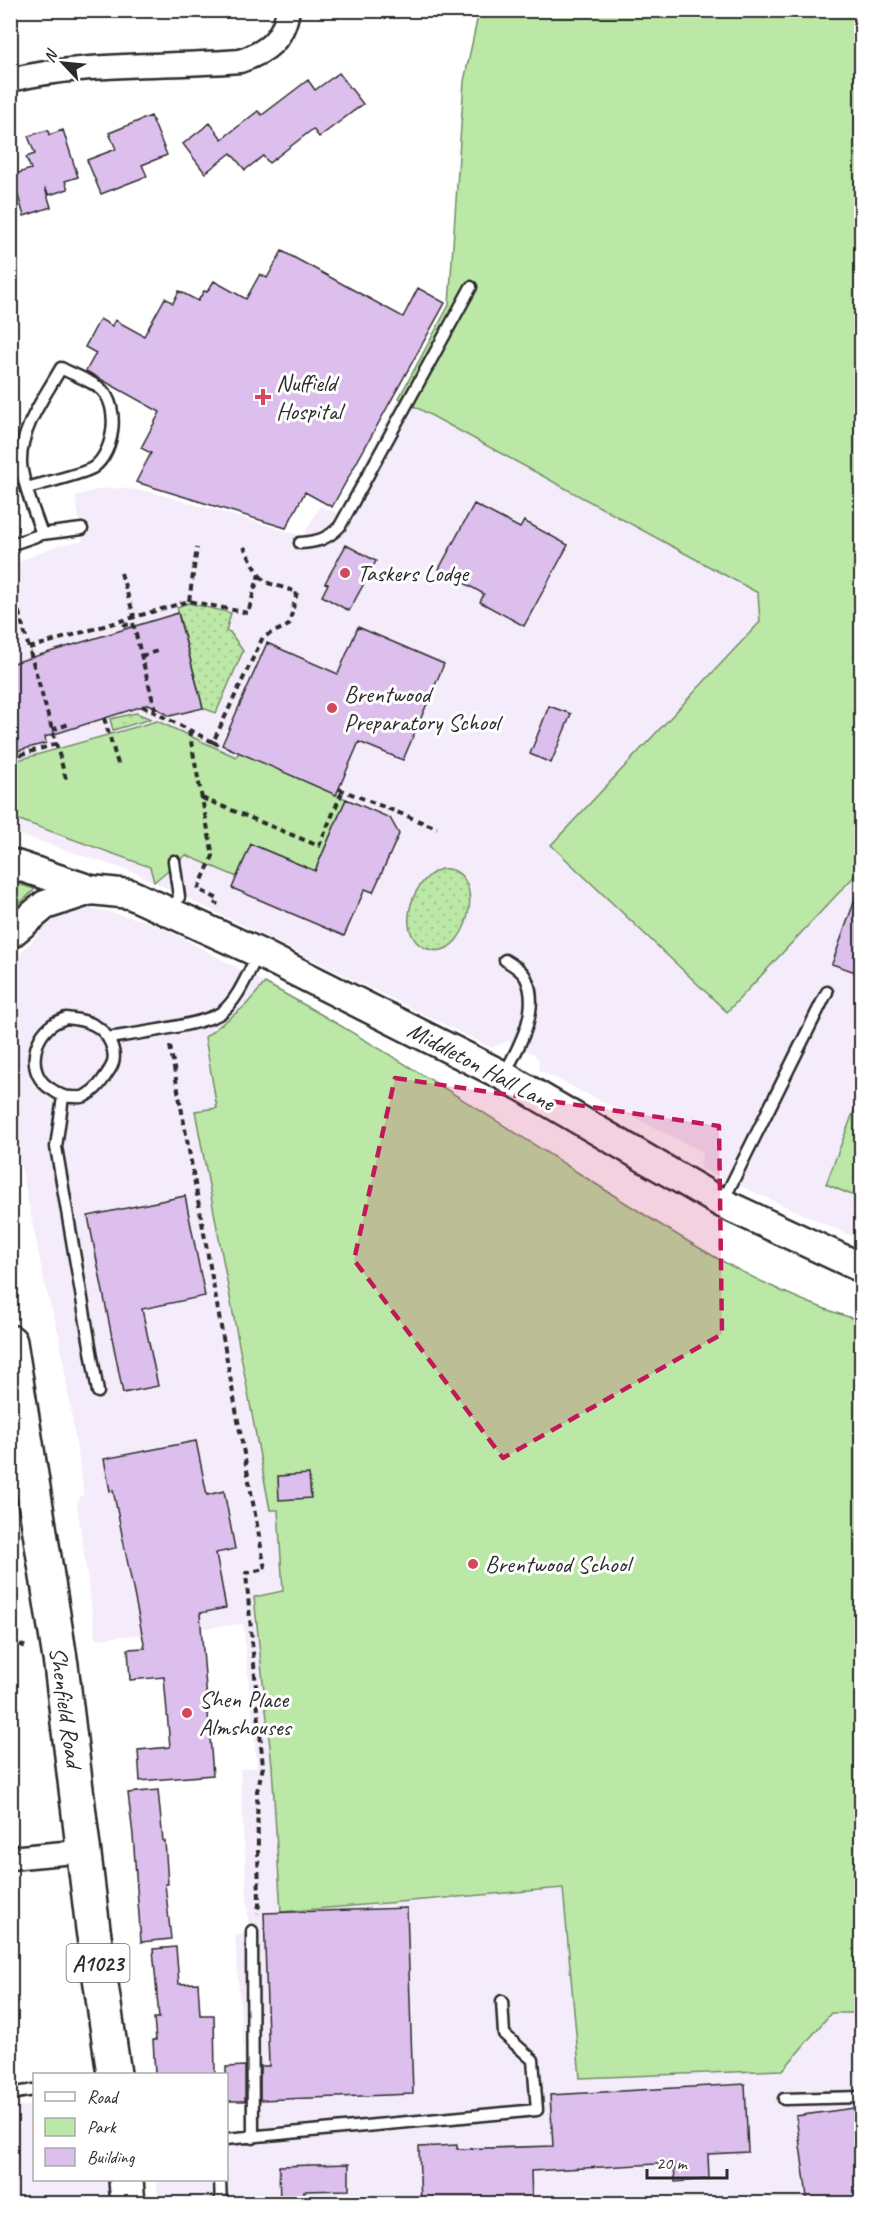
<svg xmlns="http://www.w3.org/2000/svg" width="872" height="2214" font-family="Caveat,sans-serif">
  <style>
    .built { fill: #f4ecfa }
    .grass { fill: url(#grass-dots); stroke: #738a68; stroke-width: 1.5 }
    .green { fill: #bbe8a6; stroke: #738a68; stroke-width: 1.5 }
    .building { fill: #dcbfed; stroke: #2b2b2b; stroke-width: 1.5 }
    .lines { fill: none; stroke-linecap: round; stroke-linejoin: round }
    .service-casing { stroke: #2b2b2b; stroke-width: 15 }
    .minor-casing { stroke: #2b2b2b; stroke-width: 27 }
    .tertiary-casing { stroke: #2b2b2b; stroke-width: 33 }
    .primary-casing { stroke: #2b2b2b; stroke-width: 38 }
    .path { stroke: #2b2b2b; stroke-width: 4; stroke-dasharray: 6 4.5; stroke-linecap: butt }
    .service { stroke: #fff; stroke-width: 10 }
    .minor { stroke: #fff; stroke-width: 22 }
    .tertiary { stroke: #fff; stroke-width: 28 }
    .primary { stroke: #fff; stroke-width: 33 }
    .marked { fill: #c2185b; fill-opacity: 0.2; stroke: #c2185b; stroke-width: 4.5; stroke-dasharray: 12 8; stroke-linejoin: round }
    .poi-dot { fill: #d1495b; stroke: #fff; stroke-width: 2 }
    .labels { text-anchor: middle; stroke-width: 6; stroke-linejoin: round; paint-order: stroke }
    .shield { fill: #fff; stroke: #6b6b6b; stroke-width: 1.5 }
    .shield-label { font-size: 22px; font-weight: bold; fill: #2b2b2b }
    .poi-label { font-size: 24px; fill: #2b2b2b; stroke: #fff; text-anchor: start }
    .street-label { font-size: 24px; fill: #2b2b2b; stroke: #fff }
  </style>
  <defs>
    <pattern id="grass-dots" width="8" height="8" patternUnits="userSpaceOnUse" patternTransform="scale(1.5)"><rect width="8" height="8" fill="#bbe8a6"/><path d="M2 2h.1M6 6h.1" fill="none" stroke="#a1c78f" stroke-width="1.8" stroke-linecap="round"/></pattern>
  </defs>
  <rect width="100%" height="100%" fill="#fff"/>
  <filter id="ink" filterUnits="userSpaceOnUse"><feTurbulence type="fractalNoise" baseFrequency=".0167" numOctaves="2"/><feDisplacementMap in="SourceGraphic" scale="12" xChannelSelector="R" yChannelSelector="G"/><feConvolveMatrix kernelMatrix="1 2 1 2 8 2 1 2 1" color-interpolation-filters="sRGB"/></filter>
  <g filter="url(#ink)">
    <!-- built -->
    <path class="built" d="M479 11H861V1240L702 1169 700 1164 703 1152 539 1070V1061L534 1054 507 1041 492 1048 136 873 11 832V565L58 545 83 541 75 496 100 489 121 488 152 492 303 536 320 506 338 513 449 305 464 81Z
      M86 908 106 911 149 922 173 933 324 1015 711 1256 780 1292 861 1321V2203H159L156 2180H226L227 2146 247 2141 244 2061 235 1935 249 1934 240 1769 257 1767 243 1624 96 1639 77 1504 80 1496 84 1495 59 1335 45 1285 11 1117 10 971 21 953 44 927 65 913Z
      M34 2105V2180H126L128 2203H11L10 2108Z"/>
    <!-- grass -->
    <path class="grass" d="M188 603 231 613 226 631 230 632 243 651 216 713 203 708 177 607Z
      M136 713 151 719 113 730 110 719Z
      M441 869C489 865 470 958 432 950 393 943 408 880 441 869Z"/>
    <!-- green -->
    <path class="green" d="M479 11H861V869L727 1012 551 845 760 622 758 593 399 398 449 305 464 81Z
      M157 721 236 757 239 752 346 799 315 871 251 844 237 877 186 855 154 882 150 867 11 817V762Z
      M11 882 35 889 11 912 10 882Z
      M265 983C373 1042 477 1108 580 1174 672 1232 757 1290 861 1321V2013H831L783 2070 580 2078 563 1888 281 1912 272 1766 254 1597 283 1591 278 1510H270L195 1111 217 1108 205 1037 245 1006Z
      M861 1092V1199L826 1184Z"/>
    <!-- building -->
    <path class="building" d="M339 73 363 104 319 137 313 129 269 163 263 156 245 170 231 153 205 173 183 144 210 123 222 139 258 111 262 115 308 80 315 90Z
      M151 116 167 155 142 165 147 176 101 194 87 160 116 149 109 133Z
      M48 130 49 135 63 130 78 177 65 181 68 189 49 195 45 188 51 207 24 216 12 175 31 169 26 157 35 154 28 136Z
      M282 251 403 317 418 288 445 303 332 507 305 492 286 528 136 482 151 453 141 448 160 412 86 371 96 353 85 347 100 319 112 326 115 320 144 336 165 298 173 303 179 291 198 301 204 291 207 292 214 281 246 299 260 274 267 278Z
      M474 504 520 528 524 521 568 545 524 626 480 602 484 594 439 569Z
      M346 545 376 561 349 611 322 596 328 584 325 583Z
      M178 613 203 708 170 716 149 704 45 737 46 743 10 753V664Z
      M358 627 444 664 403 760 359 742 336 795 222 745 267 643 338 674Z
      M549 706 571 714 551 763 530 754Z
      M346 799 390 818 399 834 373 892 365 889 344 936 232 888 251 844 315 871Z
      M858 891H861V974L832 964Z
      M185 1196 205 1296 142 1309 158 1386 123 1393 88 1216Z
      M196 1441 207 1495 224 1491 235 1549 216 1553 226 1608 200 1613 213 1775 140 1781 138 1750 170 1747 164 1677 130 1680 128 1649 145 1648 113 1490 110 1491 104 1459Z
      M309 1474 311 1498 279 1500 278 1476Z
      M158 1790 163 1841H165L168 1884H165L171 1939 141 1942 133 1835 128 1793Z
      M407 1908 413 2094 260 2100V2066H269L264 1913Z
      M176 1947 179 1984 198 1983 200 2015H214L215 2074H155L153 2040H156L154 2018H159L153 1949Z
      M245 2066V2101H226V2067Z
      M745 2084 748 2152 708 2154 709 2179 675 2182 674 2163 531 2171 532 2204H421L419 2147 457 2145V2149L553 2146 550 2095Z
      M861 2107V2204H808L796 2116Z
      M349 2164V2190L304 2191V2204H280L279 2166Z"/>
    <g class="lines">
      <!-- service casing -->
      <g class="service-casing">
        <path id="service" d="M27 488C40 484 87 473 94 467 114 452 120 408 102 390 94 382 72 374 61 368 45 396 20 429 21 462 21 479 36 517 42 534
          M300 543C317 542 328 539 340 526L471 287
          M10 545 42 534 82 529
          M172 913 179 897 174 861
          M66 1018C75 1019 84 1020 92 1024 108 1031 120 1054 110 1069 103 1080 97 1090 85 1096 82 1098 76 1097 72 1097 62 1097 59 1094 51 1089 27 1075 31 1039 53 1024 57 1021 62 1020 66 1018Z
          M109 1038C133 1034 205 1025 222 1012 239 998 248 973 258 954
          M504 1075C518 1048 541 1010 526 978 522 970 513 965 505 960
          M63 1097 56 1147 98 1392
          M722 1203 827 992
          M252 1931 253 2138
          M10 2094 34 2090
          M784 2099 862 2097
          M226 2139 537 2110 533 2060 504 2034 502 2001
          M220 2180 221 2204"/>
      </g>
      <!-- minor casing -->
      <g class="minor-casing">
        <path id="minor" d="M10 80C86 62 164 67 240 61 267 52 283 40 288 10
          M10 1858 85 1851"/>
      </g>
      <!-- tertiary casing -->
      <g class="tertiary-casing">
        <path id="tertiary" d="M10 863 91 890 130 894 259 953 504 1076 722 1203 862 1268
          M10 934 45 905 91 890"/>
      </g>
      <!-- primary casing -->
      <g class="primary-casing">
        <path id="primary" d="M10 1342 61 1665 93 1929 114 2074
          M126 2180 128 2204"/>
      </g>
      <!-- path -->
      <path class="path" d="M121 573 134 616
        M10 581 66 779
        M189 601 197 548
        M10 619 21 616
        M123 626 133 623 156 713
        M29 648 189 601 248 613 259 574 244 547
        M141 656 158 651
        M142 706 213 742 263 637 289 625 297 592 265 582 259 574
        M104 718 118 764
        M52 730 69 724
        M189 731 213 856 198 889 218 899 216 905
        M213 742 221 746
        M10 758 56 744
        M339 789 437 828
        M202 798 319 846 343 790
        M170 1046 265 1569 246 1573 263 1767 257 1791 259 1905 257 1913
        M10 1640 28 1648"/>
      <!-- service -->
      <use href="#service" class="service"/>
      <!-- minor -->
      <use href="#minor" class="minor"/>
      <!-- tertiary -->
      <use href="#tertiary" class="tertiary"/>
      <!-- primary -->
      <use href="#primary" class="primary"/>
    </g>
  </g>
  <!-- marked area -->
  <path class="marked" d="M395 1078 719 1126 722 1334 503 1458 354 1260Z"/>
  <!-- markers -->
  <g class="poi-dot">
    <path d="M260 388h6v6h6v6h-6v6h-6v-6h-6v-6h6z"/>
    <circle cx="345" cy="573" r="6"/>
    <circle cx="332" cy="708" r="6"/>
    <circle cx="473" cy="1564" r="6"/>
    <circle cx="187" cy="1713" r="6"/>
  </g>
  <g class="labels">
    <!-- shield labels -->
    <rect class="shield" x="66.5" y="1944" width="63" height="38" rx="4.5"/>
    <g class="shield-label">
      <text x="98" y="1971">A1023</text>
    </g>
    <!-- poi labels -->
    <g class="poi-label">
      <text x="276" y="391">Nuffield<tspan x="276" dy="28">Hospital</tspan></text>
      <text x="357" y="581">Taskers Lodge</text>
      <text x="344" y="702">Brentwood<tspan x="344" dy="28">Preparatory School</tspan></text>
      <text x="485" y="1572">Brentwood School</text>
      <text x="199" y="1707">Shen Place<tspan x="199" dy="28">Almshouses</tspan></text>
    </g>
    <!-- street labels -->
    <g class="street-label">
      <text transform="translate(481 1066) rotate(28)" y="8">Middleton Hall Lane</text>
      <text transform="translate(66 1707) rotate(82)" y="8">Shenfield Road</text>
    </g>
  </g>
  <!-- margin -->
  <rect width="872" height="2214" fill="none" stroke="#fff" stroke-width="36"/>
  <rect x="18" y="18" width="836" height="2178" fill="none" stroke="#2b2b2b" stroke-width="2" filter="url(#ink)"/>
  <!-- legend -->
  <rect x="33" y="2073" width="195" height="108" fill="#ffffff" stroke="#aaaaaa" stroke-width="1.5"/>
  <rect x="45" y="2092" width="30" height="9" fill="#ffffff" stroke="#aaaaaa" stroke-width="1.5"/>
  <text x="87" y="2103" font-size="18" fill="#2b2b2b">Road</text>
  <rect x="45" y="2118" width="30" height="18" fill="#bbe8a6" stroke="#aaaaaa" stroke-width="1.5"/>
  <text x="87" y="2133" font-size="18" fill="#2b2b2b">Park</text>
  <rect x="45" y="2148" width="30" height="18" fill="#dcbfed" stroke="#aaaaaa" stroke-width="1.5"/>
  <text x="87" y="2163" font-size="18" fill="#2b2b2b">Building</text>
  <!-- north arrow -->
  <g transform="translate(63 63) rotate(296)" stroke="#ffffff" stroke-width="4.5" paint-order="stroke">
  <path d="M0-4.5L10 22L0 15L-10 22Z" fill="#2b2b2b"/>
  <text y="-9" font-size="16" font-weight="bold" text-anchor="middle" fill="#2b2b2b">N</text>
  </g>
  <!-- scale -->
  <path d="M647 2169v9h80v-9" fill="none" stroke="#2b2b2b" stroke-width="3"/>
  <text x="656" y="2169" font-size="18" fill="#2b2b2b" stroke="#ffffff" stroke-width="4.5" paint-order="stroke">20 m</text>
</svg>
